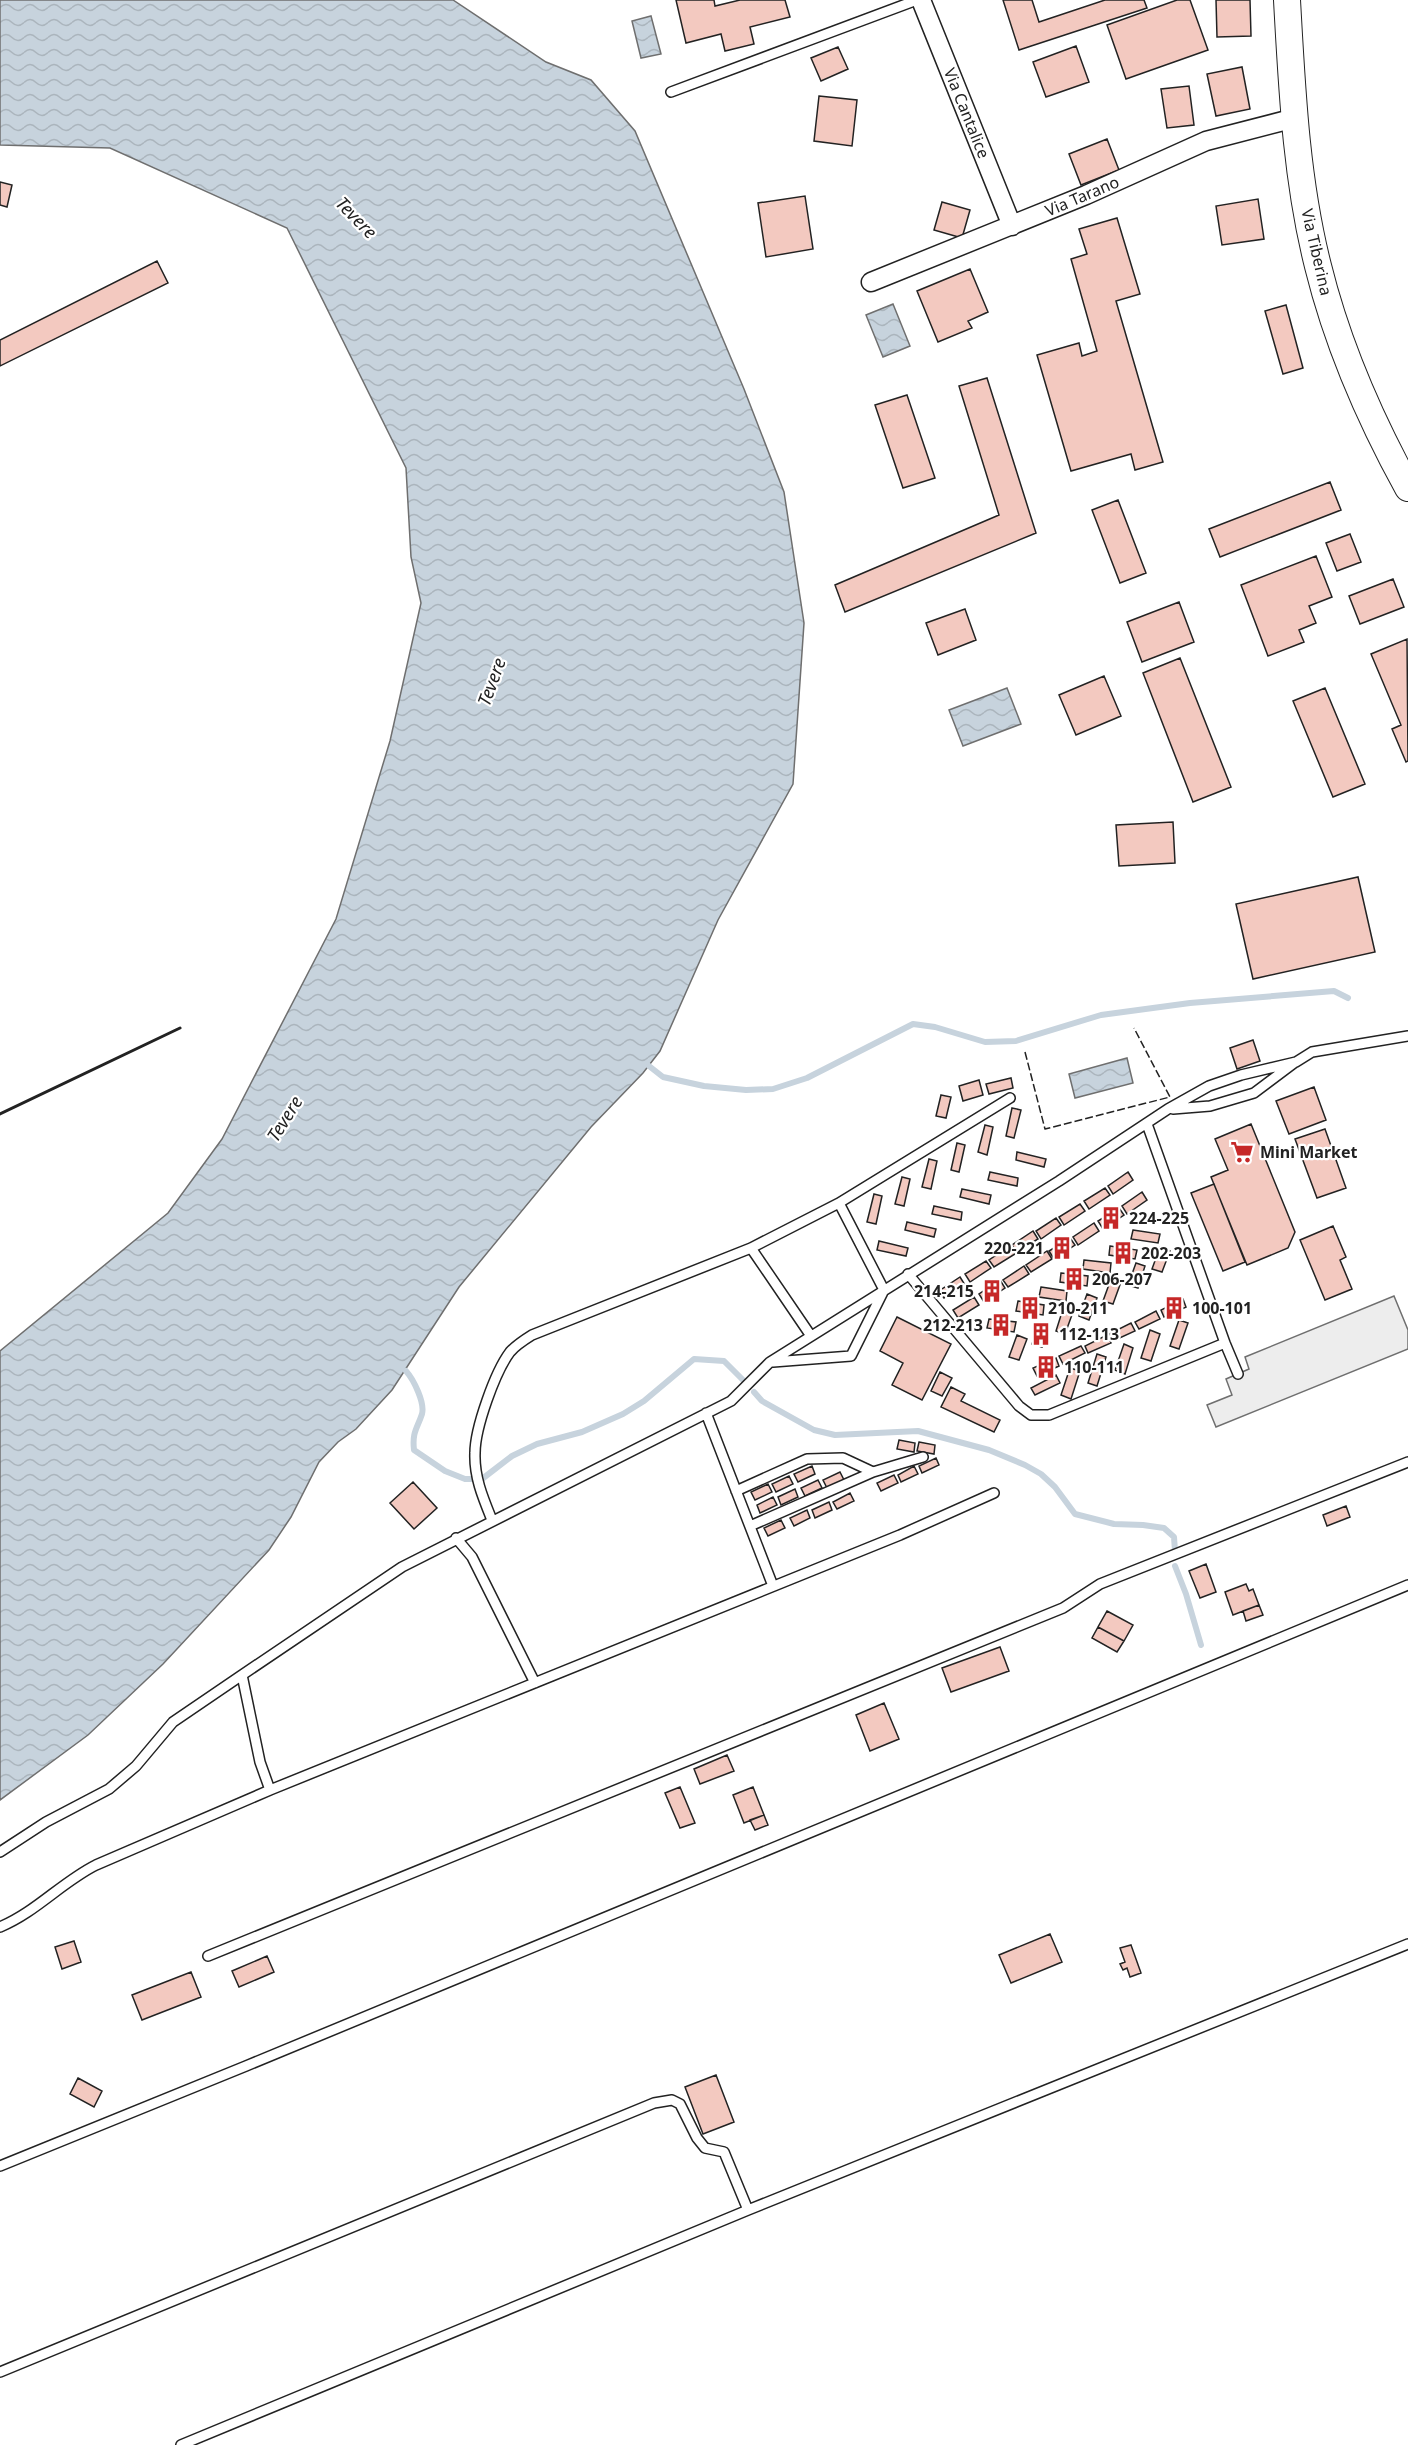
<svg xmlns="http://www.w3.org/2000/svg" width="1408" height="2445" font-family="'Noto Sans',sans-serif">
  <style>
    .parking { fill: #ededed; stroke: #6f6f6f; stroke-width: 1.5 }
    .water { fill: url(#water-waves); stroke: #6f6f6f; stroke-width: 1.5 }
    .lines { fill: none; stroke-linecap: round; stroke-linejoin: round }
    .stream { stroke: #c7d3dd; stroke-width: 6 }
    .building { fill: #f3c9c0; stroke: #222; stroke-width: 1.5 }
    .lane-casing { stroke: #222; stroke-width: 12 }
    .street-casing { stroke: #222; stroke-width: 21 }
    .secondary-casing { stroke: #222; stroke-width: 28 }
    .lane { stroke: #fff; stroke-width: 9 }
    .street { stroke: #fff; stroke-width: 18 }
    .secondary { stroke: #fff; stroke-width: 26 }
    .fence { stroke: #222; stroke-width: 1.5; stroke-dasharray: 8 3; stroke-linecap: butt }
    .wall { stroke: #222; stroke-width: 3 }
    .labels { text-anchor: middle; stroke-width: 4.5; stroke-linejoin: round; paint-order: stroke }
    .street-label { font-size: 16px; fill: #222; stroke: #fff }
    .poi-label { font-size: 16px; font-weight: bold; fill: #222; stroke: #fff; text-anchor: start }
    .water-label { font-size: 18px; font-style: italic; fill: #222; stroke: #fff }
  </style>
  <defs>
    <pattern id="water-waves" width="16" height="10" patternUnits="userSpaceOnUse" patternTransform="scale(1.5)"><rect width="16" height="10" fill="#c7d3dd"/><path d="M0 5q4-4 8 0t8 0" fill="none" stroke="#abb5bd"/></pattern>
  </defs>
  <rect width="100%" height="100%" fill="#fff"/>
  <!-- parking -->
  <path class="parking" d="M1394 1296 1408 1330V1349L1216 1427 1207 1405 1232 1395 1226 1379 1249 1369 1245 1357Z"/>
  <!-- water -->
  <path class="water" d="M0 0H453L546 62 591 80 635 131 744 389 784 492 804 623 793 784 718 920 660 1051 643 1073 591 1127 459 1287 392 1390 356 1429 338 1442 319 1462 291 1517 269 1550 163 1664 88 1735 0 1800V1351L168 1213 222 1139 336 919 390 741 421 603 411 557 406 468 287 228 110 148 0 145Z
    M651 16 661 54 641 58 632 21Z
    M893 304 910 346 883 357 866 315Z
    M1007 688 1021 724 963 746 949 710Z
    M1127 1058 1133 1083 1075 1098 1069 1074Z"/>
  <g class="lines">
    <!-- stream -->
    <path class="stream" d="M649 1066 663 1077 704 1086 746 1090 773 1089 807 1078 913 1024 935 1027 985 1042 1016 1041 1101 1015 1190 1003 1334 991 1348 998
      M406 1371C414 1380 425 1403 422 1414 417 1429 412 1432 414 1450L445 1471 465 1479H482L512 1456 537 1444 582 1432 623 1414 644 1401 694 1359 724 1361 744 1381
      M754 1392 762 1401 814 1430 835 1435 918 1431 989 1450 1025 1465 1041 1474 1055 1487 1075 1514 1114 1524 1143 1525 1164 1528 1174 1537 1175 1551
      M1175 1566 1186 1594 1201 1645"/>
  </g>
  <!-- building -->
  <path class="building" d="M676 0H714L715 6 740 0H785L790 17 750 27 754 44 725 51 721 34 686 43Z
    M1003 0H1032L1039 22 1105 0H1144L1147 8 1019 50Z
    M1177 0H1190L1208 50 1126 79 1107 25Z
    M1216 0H1250L1251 36 1217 37Z
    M1076 46 1089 82 1046 97 1033 62Z
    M838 47 848 69 821 81 811 58Z
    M1242 67 1250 109 1216 116 1207 74Z
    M1189 86 1194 125 1167 128 1161 89Z
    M819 96 857 100 852 146 814 141Z
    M1107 139 1119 170 1081 185 1069 154Z
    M0 182 12 185 7 207 0 205Z
    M805 196 813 249 766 257 758 203Z
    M1258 199 1264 239 1222 245 1216 206Z
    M942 202 970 210 962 238 934 230Z
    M1117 218 1140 294 1116 301 1163 462 1135 470 1131 454 1071 471 1037 355 1079 343 1082 356 1097 351 1071 259 1087 254 1079 229Z
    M157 261 168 283 0 366V340Z
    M970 269 988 312 968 321 972 328 938 342 917 291Z
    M1286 305 1303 368 1283 374 1265 311Z
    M987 378 1036 533 845 612 835 585 999 515 959 386Z
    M907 395 935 478 903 488 875 405Z
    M1330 482 1341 510 1220 557 1209 529Z
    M1118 500 1146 573 1120 583 1092 510Z
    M1350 534 1361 562 1337 571 1326 543Z
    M1316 556 1332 597 1309 606 1316 623 1299 630 1304 642 1268 656 1241 585Z
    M1393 579 1404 607 1360 624 1349 596Z
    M1179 602 1194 642 1142 662 1127 622Z
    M965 609 976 640 938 655 926 623Z
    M1407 639 1408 761 1406 762 1392 729 1401 725 1371 654Z
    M1180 658 1231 787 1193 802 1143 673Z
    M1104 676 1121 716 1076 735 1059 695Z
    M1325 688 1365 784 1333 797 1293 701Z
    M1173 822 1175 863 1119 866 1116 825Z
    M1358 877 1375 952 1253 979 1236 904Z
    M1253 1040 1260 1061 1237 1069 1230 1048Z
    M1011 1078 1013 1088 989 1094 986 1084Z
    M979 1080 983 1095 963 1101 959 1086Z
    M1314 1087 1326 1120 1289 1134 1276 1101Z
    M941 1095 951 1097 946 1118 936 1116Z
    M1012 1108 1021 1110 1014 1138 1006 1136Z
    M1251 1124 1295 1232 1288 1248 1247 1265 1211 1177 1228 1170 1215 1139Z
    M985 1125 993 1127 987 1155 978 1152Z
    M1325 1129 1346 1188 1317 1198 1295 1139Z
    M957 1143 965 1145 959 1172 951 1170Z
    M1017 1152 1046 1159 1044 1167 1016 1160Z
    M929 1159 937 1161 931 1189 922 1187Z
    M990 1172 1018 1178 1017 1186 988 1180Z
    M1128 1172 1133 1180 1113 1194 1108 1186Z
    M902 1177 910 1179 904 1206 895 1204Z
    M1214 1184 1245 1262 1223 1271 1191 1193Z
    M1105 1188 1110 1195 1089 1209 1084 1201Z
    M962 1189 991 1195 989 1204 960 1197Z
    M1142 1192 1147 1200 1127 1214 1122 1206Z
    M874 1194 882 1196 876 1224 867 1222Z
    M1080 1204 1085 1211 1064 1225 1059 1217Z
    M934 1206 962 1212 961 1220 932 1214Z
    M1119 1208 1124 1215 1103 1229 1098 1221Z
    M1056 1218 1061 1225 1041 1239 1036 1231Z
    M907 1222 936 1229 934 1237 905 1230Z
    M1094 1223 1099 1231 1078 1245 1073 1237Z
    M1333 1226 1346 1257 1340 1260 1352 1289 1325 1300 1300 1240Z
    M1133 1230 1160 1234 1158 1243 1131 1239Z
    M1033 1231 1038 1239 1017 1252 1012 1245Z
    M1070 1238 1075 1245 1054 1259 1049 1251Z
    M879 1241 908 1248 906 1256 877 1250Z
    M1010 1246 1015 1254 994 1267 989 1260Z
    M1110 1246 1137 1250 1135 1259 1109 1255Z
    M1160 1247 1170 1251 1162 1272 1152 1269Z
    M1047 1251 1052 1259 1031 1272 1026 1265Z
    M1084 1260 1111 1263 1110 1273 1083 1269Z
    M986 1261 991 1268 970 1282 965 1274Z
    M1136 1263 1145 1266 1138 1288 1128 1285Z
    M1024 1266 1029 1274 1008 1287 1003 1280Z
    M1061 1273 1088 1276 1087 1286 1060 1282Z
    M960 1277 965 1285 944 1298 939 1291Z
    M1111 1279 1121 1282 1113 1304 1103 1301Z
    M1000 1280 1005 1288 984 1302 979 1294Z
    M1041 1287 1067 1291 1066 1301 1039 1297Z
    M1087 1294 1097 1298 1089 1320 1079 1316Z
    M974 1297 979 1305 958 1318 953 1310Z
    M1183 1299 1186 1307 1164 1317 1161 1310Z
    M1018 1301 1044 1305 1043 1315 1016 1311Z
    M1063 1309 1073 1312 1065 1334 1056 1331Z
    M1156 1311 1160 1319 1139 1329 1135 1322Z
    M897 1317 951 1344 922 1400 892 1385 903 1363 880 1351Z
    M989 1319 1016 1322 1014 1332 987 1328Z
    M1179 1320 1188 1323 1179 1349 1170 1346Z
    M1040 1322 1049 1325 1042 1347 1032 1344Z
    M1131 1323 1135 1331 1113 1341 1109 1334Z
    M1150 1330 1160 1334 1151 1361 1141 1358Z
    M1017 1335 1027 1339 1019 1360 1009 1357Z
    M1107 1335 1111 1343 1088 1353 1085 1346Z
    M1124 1344 1133 1348 1125 1374 1115 1370Z
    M1081 1346 1085 1353 1063 1364 1059 1356Z
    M1097 1354 1106 1357 1097 1386 1088 1383Z
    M1056 1358 1059 1366 1037 1376 1033 1368Z
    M1070 1368 1080 1371 1071 1399 1061 1395Z
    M940 1372 952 1378 942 1396 931 1391Z
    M1056 1375 1060 1383 1035 1395 1031 1388Z
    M951 1387 965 1394 961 1401 1000 1420 994 1432 941 1407Z
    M899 1440 915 1443 914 1452 897 1449Z
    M919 1442 935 1445 934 1454 917 1451Z
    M936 1458 939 1465 922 1473 919 1466Z
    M812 1466 815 1474 798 1482 794 1474Z
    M914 1466 918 1474 901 1482 898 1475Z
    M840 1472 844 1480 827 1488 823 1480Z
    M894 1475 898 1483 881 1491 877 1483Z
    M789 1476 793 1484 776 1492 772 1484Z
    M818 1480 822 1488 805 1496 801 1488Z
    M413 1482 437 1508 414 1529 390 1503Z
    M768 1484 772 1492 755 1500 751 1492Z
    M795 1489 798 1497 781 1505 778 1497Z
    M850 1493 854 1501 837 1509 833 1502Z
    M773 1497 777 1505 760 1513 757 1505Z
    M829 1502 832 1510 815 1518 812 1510Z
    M1346 1506 1350 1517 1327 1526 1323 1515Z
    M807 1510 810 1518 794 1526 790 1518Z
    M781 1520 785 1528 768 1536 764 1528Z
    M1206 1564 1216 1592 1200 1598 1189 1571Z
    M1246 1584 1249 1591 1253 1589 1259 1605 1233 1615 1225 1592Z
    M1259 1605 1263 1615 1246 1621 1243 1611Z
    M1107 1611 1133 1625 1124 1641 1098 1627Z
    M1098 1627 1124 1641 1117 1652 1092 1638Z
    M1000 1647 1009 1671 951 1692 942 1668Z
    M884 1703 899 1739 870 1751 856 1715Z
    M727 1755 734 1771 700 1784 694 1769Z
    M680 1787 695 1823 680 1828 665 1793Z
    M753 1787 764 1815 744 1823 733 1795Z
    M764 1815 768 1825 755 1830 750 1820Z
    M1050 1934 1062 1962 1011 1983 999 1955Z
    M74 1941 81 1962 62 1969 55 1947Z
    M1131 1945 1141 1973 1130 1977 1127 1968 1123 1970 1120 1964 1125 1962 1120 1948Z
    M267 1956 274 1972 239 1987 232 1971Z
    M191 1972 201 1997 142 2020 132 1995Z
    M716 2075 734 2122 703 2134 685 2087Z
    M78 2078 102 2091 94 2107 70 2094Z"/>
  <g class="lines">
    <!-- lane casing -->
    <g class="lane-casing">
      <path id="lane" d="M671 92 917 0
        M1173 1109 1210 1106 1254 1093 1294 1063
        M1147 1124 1225 1343 1238 1374
        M751 1248 811 1336
        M908 1274 1019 1406 1031 1415H1049L1225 1343
        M773 1362 851 1356 884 1290 839 1203
        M706 1413 773 1586
        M736 1491 807 1459 843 1458 873 1472 923 1457
        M492 1520C483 1498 474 1477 475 1453 475 1428 495 1372 510 1352 516 1345 524 1340 532 1335L751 1248 839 1203 1010 1098
        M750 1526 873 1472
        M456 1538 472 1557 535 1683
        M270 1790 260 1762 242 1675 402 1567 731 1401 770 1362 1059 1181 1168 1109 1209 1086 1241 1075 1296 1062 1312 1052 1408 1036
        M0 1852 46 1822 109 1789 136 1766 173 1722 242 1675
        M0 1927C36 1912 62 1882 96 1865L270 1790 900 1535 994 1493
        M208 1956 1063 1608 1100 1584 1408 1462
        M0 2166 246 2066 1408 1585
        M0 2372 654 2103 672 2100 680 2104 697 2138 705 2148 724 2152 748 2210
        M181 2445 748 2210 1408 1944"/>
    </g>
    <!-- street casing -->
    <g class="street-casing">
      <path id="street" d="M921 0 1012 226
        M871 282 1086 195 1206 141 1295 118"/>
    </g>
    <!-- secondary casing -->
    <g class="secondary-casing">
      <path id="secondary" d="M1287 0C1292 89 1296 179 1318 266 1337 343 1370 419 1408 488"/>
    </g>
    <!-- lane -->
    <use href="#lane" class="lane"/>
    <!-- street -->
    <use href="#street" class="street"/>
    <!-- secondary -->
    <use href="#secondary" class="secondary"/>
    <!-- fence -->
    <path class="fence" d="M1025 1052 1045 1129 1170 1097 1134 1028"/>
    <!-- wall -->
    <path class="wall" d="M0 1114 180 1028"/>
  </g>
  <!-- icons -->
  <defs>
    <g id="supermarket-bare" transform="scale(1.8)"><path d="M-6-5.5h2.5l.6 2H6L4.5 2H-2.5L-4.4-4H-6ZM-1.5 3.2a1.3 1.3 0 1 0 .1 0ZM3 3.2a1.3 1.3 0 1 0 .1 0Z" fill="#c62828" stroke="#fff" stroke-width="2.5" paint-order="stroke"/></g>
    <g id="building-bare" transform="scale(1.8)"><path d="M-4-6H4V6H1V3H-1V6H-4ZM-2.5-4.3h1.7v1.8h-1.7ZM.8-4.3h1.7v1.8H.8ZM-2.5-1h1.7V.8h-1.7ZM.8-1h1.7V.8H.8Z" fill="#c62828" stroke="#fff" stroke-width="2.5" paint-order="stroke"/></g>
  </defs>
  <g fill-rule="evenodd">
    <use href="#supermarket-bare" x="1242" y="1152"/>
    <use href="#building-bare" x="1111" y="1218"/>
    <use href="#building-bare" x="1062" y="1248"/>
    <use href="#building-bare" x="1123" y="1253"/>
    <use href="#building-bare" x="1074" y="1279"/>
    <use href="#building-bare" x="992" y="1291"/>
    <use href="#building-bare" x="1030" y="1308"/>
    <use href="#building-bare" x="1174" y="1308"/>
    <use href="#building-bare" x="1001" y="1325"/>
    <use href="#building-bare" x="1041" y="1334"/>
    <use href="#building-bare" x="1046" y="1367"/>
  </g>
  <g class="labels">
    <!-- street labels -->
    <g class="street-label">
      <text transform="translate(967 113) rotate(68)" y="6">Via Cantalice</text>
      <text transform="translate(1082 196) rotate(-23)" y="6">Via Tarano</text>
      <text transform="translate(1317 252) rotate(77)" y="6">Via Tiberina</text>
    </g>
    <!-- poi labels -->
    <g class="poi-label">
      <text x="1260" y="1158">Mini Market</text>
      <text x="1129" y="1224">224-225</text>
      <text x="1044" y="1254" text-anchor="end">220-221</text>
      <text x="1141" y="1259">202-203</text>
      <text x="1092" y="1285">206-207</text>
      <text x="974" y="1297" text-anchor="end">214-215</text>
      <text x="1048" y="1314">210-211</text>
      <text x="1192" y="1314">100-101</text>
      <text x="983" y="1331" text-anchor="end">212-213</text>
      <text x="1059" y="1340">112-113</text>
      <text x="1064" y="1373">110-111</text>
    </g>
    <!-- water labels -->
    <g class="water-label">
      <text transform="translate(356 218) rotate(46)" y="6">Tevere</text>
      <text transform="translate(492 682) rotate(-70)" y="6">Tevere</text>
      <text transform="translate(285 1119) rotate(-58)" y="6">Tevere</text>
    </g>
  </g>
</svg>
